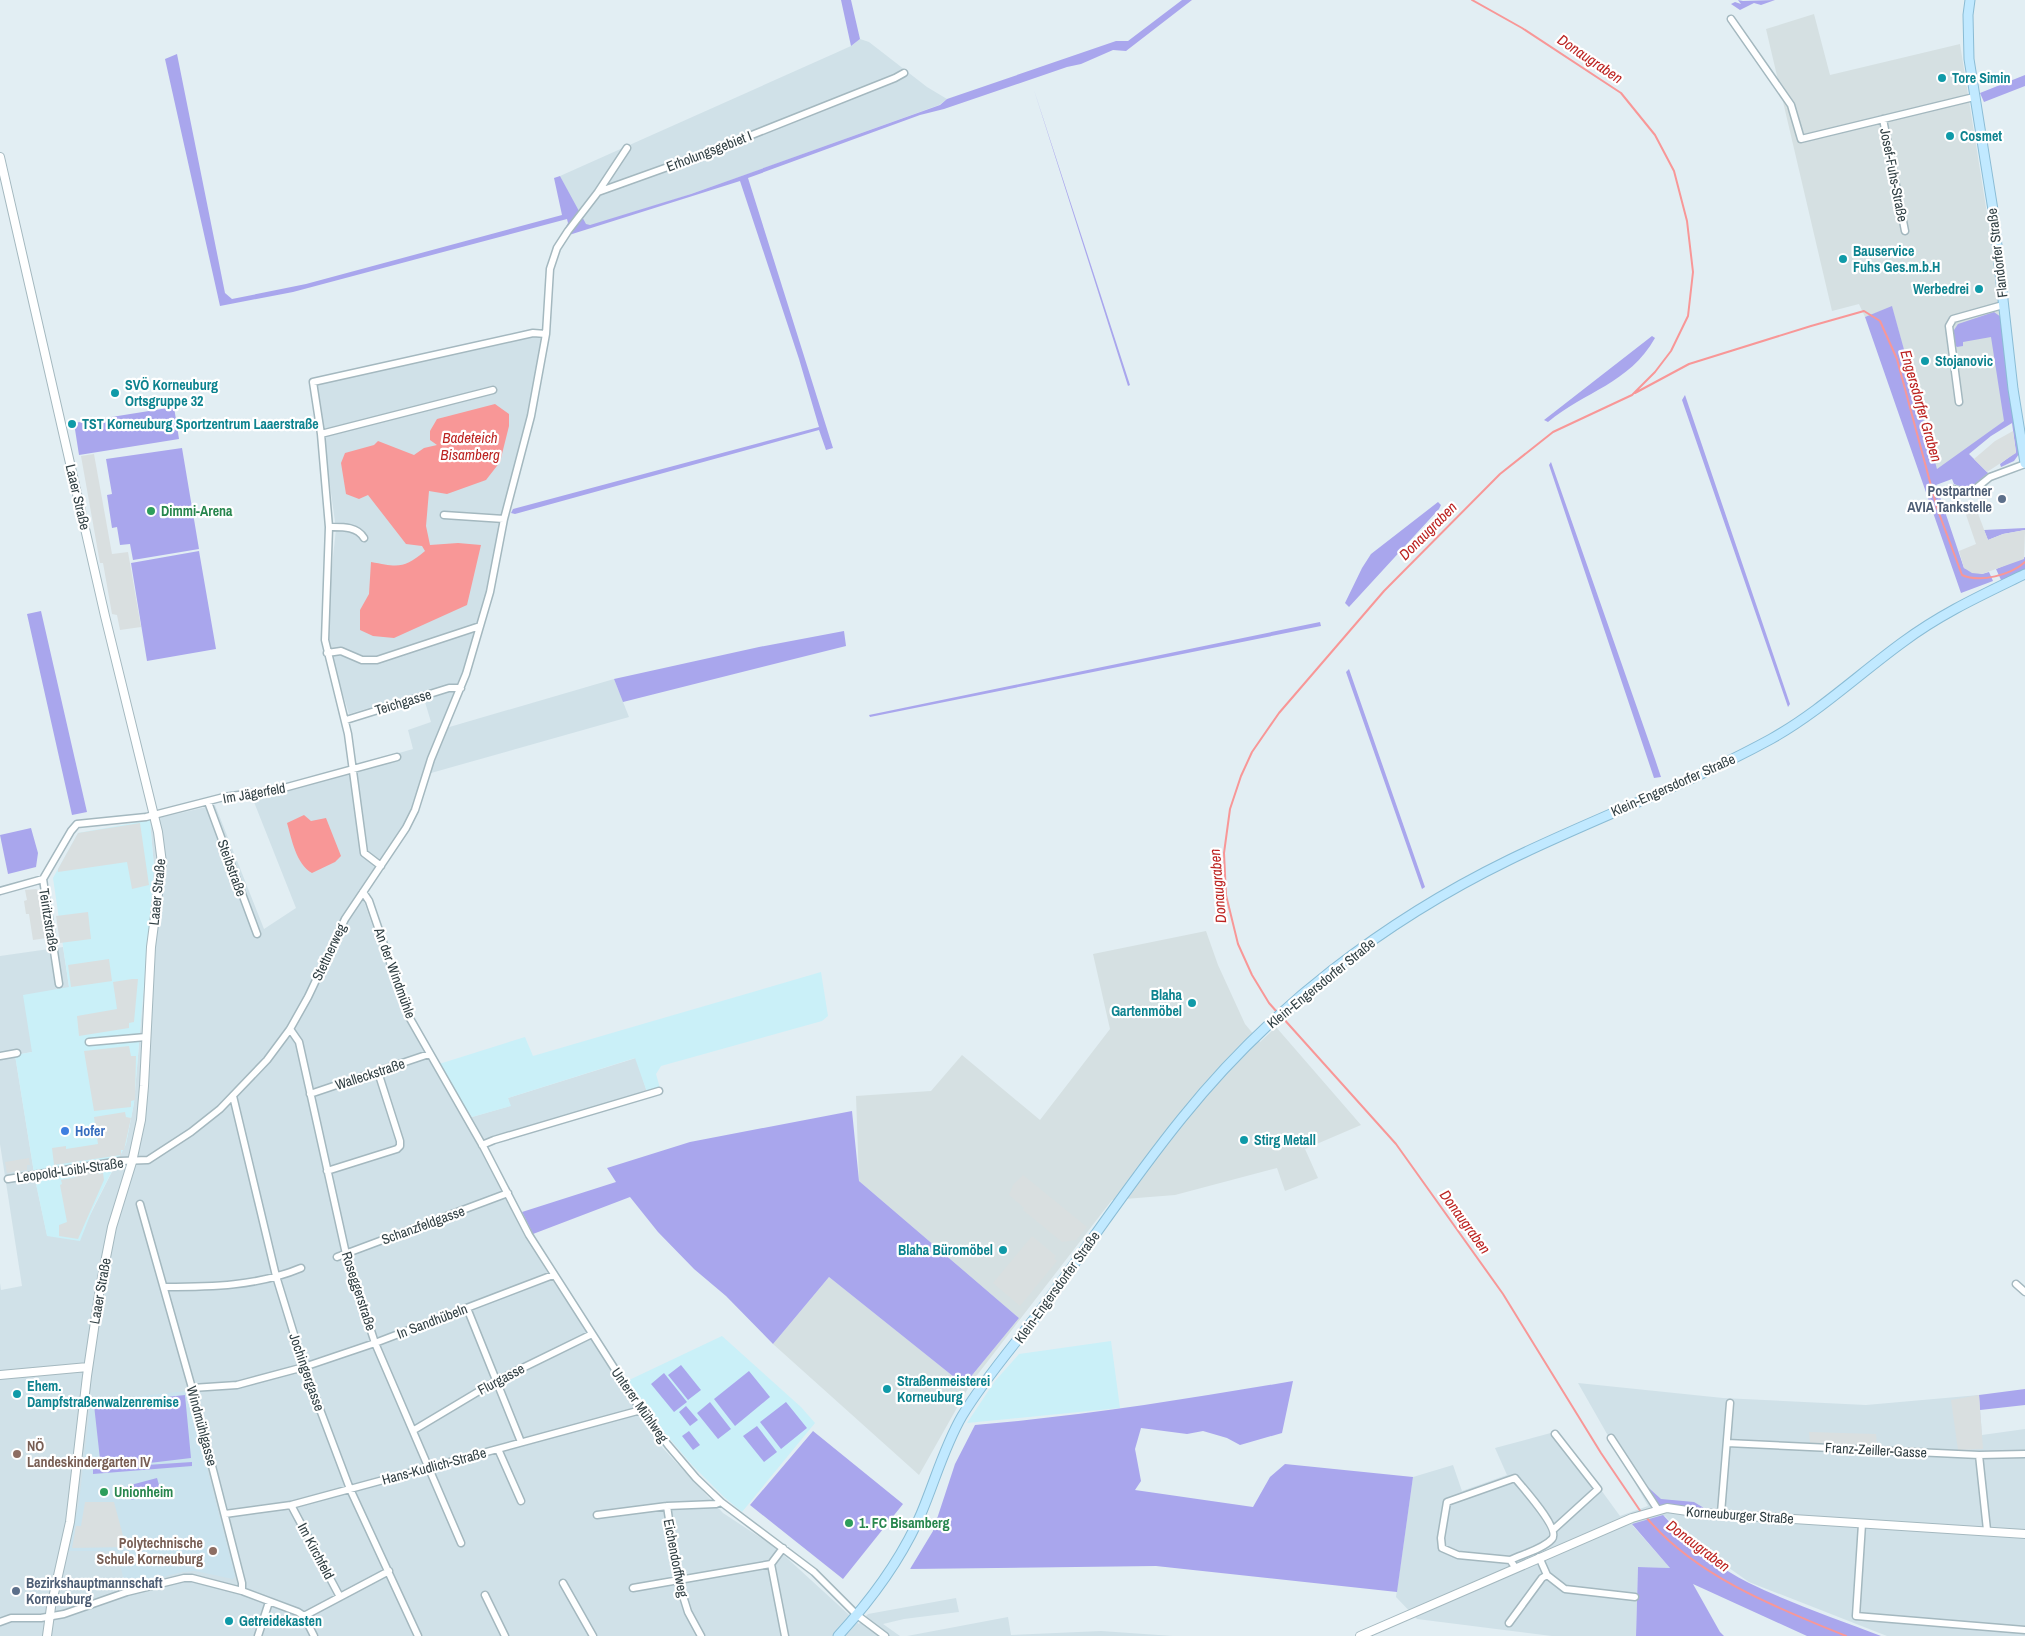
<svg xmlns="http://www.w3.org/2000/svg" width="2025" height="1636" font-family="'Archivo Narrow',sans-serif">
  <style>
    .residential { fill: #d0e1e8 }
    .commercial { fill: #caf0f8 }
    .industrial { fill: #d5e0e2 }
    .education { fill: #cae3ee }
    .green { fill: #a9a6ed }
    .parking { fill: #d9dfe0 }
    .water { fill: #f89797 }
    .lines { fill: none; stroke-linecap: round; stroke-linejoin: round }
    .stream { stroke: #f89797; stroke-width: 2 }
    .minor-casing { stroke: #a4b8bf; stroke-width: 9 }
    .tertiary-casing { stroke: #a4b8bf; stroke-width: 10 }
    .secondary-casing { stroke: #8abcd5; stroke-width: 11 }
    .minor { stroke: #fff; stroke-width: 6 }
    .tertiary { stroke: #fff; stroke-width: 8 }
    .secondary { stroke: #c1e9ff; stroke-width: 9 }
    .culture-dot { fill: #0f9aa8; stroke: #fff; stroke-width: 2 }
    .service-dot { fill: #5c6f8a; stroke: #fff; stroke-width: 2 }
    .leisure-dot { fill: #2e9e5b; stroke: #fff; stroke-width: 2 }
    .shop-dot { fill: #3f7fe0; stroke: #fff; stroke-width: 2 }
    .education-dot { fill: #8d6e63; stroke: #fff; stroke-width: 2 }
    .labels { text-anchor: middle; stroke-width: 4.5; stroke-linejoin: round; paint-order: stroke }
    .culture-label { font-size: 14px; font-weight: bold; fill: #0d838f; stroke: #fff; text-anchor: start }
    .street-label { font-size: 14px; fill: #324145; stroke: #fff }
    .service-label { font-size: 14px; font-weight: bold; fill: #4e5e75; stroke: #fff; text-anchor: end }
    .leisure-label { font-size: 14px; font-weight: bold; fill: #27864d; stroke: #fff; text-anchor: start }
    .shop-label { font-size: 14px; font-weight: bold; fill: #366cbe; stroke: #fff; text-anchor: start }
    .education-label { font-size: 14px; font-weight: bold; fill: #785e54; stroke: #fff; text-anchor: start }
    .water-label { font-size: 15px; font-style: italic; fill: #bc2321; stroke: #fff }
  </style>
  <rect width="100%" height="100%" fill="#e2eef3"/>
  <!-- residential -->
  <path class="residential" d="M860 39 869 42 927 87 947 99 939 105 745 175 682 197 586 227 560 176 831 55 851 46Z
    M533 336 541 337 542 340 529 416 488 592 461 679 444 717 446 728 614 679 629 717 424 775 412 809 401 831 360 890 403 1013 423 1050 472 1117 510 1106 508 1098 636 1058 647 1092 476 1142 526 1239 660 1445 723 1513 767 1542 787 1558 859 1624 868 1614 956 1598 959 1612 904 1619 883 1624 900 1636H0V1283L1 1290 22 1286 0 1144V956L63 947 69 987 32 1052 15 1055 35 1179 47 1235 82 1231 126 1144 134 1103 154 867 150 820 215 805 264 929 296 908 252 797 357 772V765L413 749 408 730 431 722 422 692 349 714 331 656 328 639 329 595 336 529 316 384Z
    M1578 1383 1723 1398 1866 1405 1979 1395 1982 1435 2025 1429V1636H1887L1749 1582 1685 1537 1665 1516 1633 1526 1670 1568 1638 1567 1636 1636H1552L1417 1619 1396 1597 1413 1477 1453 1465 1462 1491 1507 1475 1495 1448 1558 1431 1620 1516 1648 1506Z
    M1008 1617 1011 1635 1101 1631 1173 1636H907Z"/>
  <!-- commercial -->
  <path class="commercial" d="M150 820 154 867 134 1103 126 1144 93 1208 80 1241 47 1236 35 1179 15 1055 32 1052 23 995 69 987 53 878 78 833Z
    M821 972 828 1016 822 1021 661 1066 656 1074 660 1088 647 1092 635 1058 508 1098 511 1106 472 1117 448 1084 439 1064 525 1037 533 1056Z
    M722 1336 801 1407 815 1423 742 1512 724 1497 692 1465 663 1431 627 1381Z
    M1111 1341 1120 1408 967 1423 995 1381 1019 1354Z"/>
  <!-- industrial -->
  <path class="industrial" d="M1814 14 1830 75 1960 44 1995 264 2010 417 1937 470 1892 307 1865 317 1859 304 1832 311 1766 29Z
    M1206 931 1218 965 1245 1024 1260 1042 1276 1027 1361 1125 1305 1149 1318 1178 1285 1191 1277 1168 1175 1195 1112 1200 971 1383 919 1475 773 1344 829 1277 964 1385 1019 1318 859 1181 856 1096 931 1091 962 1055 1040 1120 1110 1029 1093 954Z"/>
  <!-- education -->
  <path class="education" d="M187 1391 235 1576 233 1579 195 1571 183 1572 125 1586 117 1551H69L79 1502 90 1407 94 1401Z"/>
  <!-- green -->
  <path class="green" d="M841 0H851L860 39 851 46Z
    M1182 0H1192L1126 51 1113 50 1081 64 1067 67 944 109 920 115 748 178 833 448 826 450 819 430 515 514 511 513 513 509 819 427 799 359 740 181 569 235 561 236 568 223 567 219 293 292 220 306 165 59 177 54 225 293 232 299 306 284 562 215 554 178 560 176 586 224 590 225 691 194 940 105 947 99 1116 41H1128Z
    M1738 0 1743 1 1775 0 1761 5 1754 3 1740 10 1731 4 1735 2 1741 4Z
    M2025 75V86L1984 102 1980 93Z
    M1034 90 1130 385 1128 386Z
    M1892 306 1937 469 2004 421 1991 337 1963 342V346L1957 347 1954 344 1952 333 1958 324 1994 312 2001 317 2019 454 2014 461 2001 467 2000 464 2016 452 2012 423 1991 436 1969 454 1988 473C1976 483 1971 491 1954 484L1952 479 1936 485 1964 568 1982 574 1989 572 1993 581 1961 593 1865 317Z
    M1652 336 1655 338C1629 384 1585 391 1548 422L1544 420Z
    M1685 395 1790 704 1788 707 1682 400Z
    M174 407 179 439 79 455 74 423Z
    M182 448 199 549 133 560 130 544 120 545 117 527 112 528 107 495 112 494 106 459Z
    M1551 462 1655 759 1661 777 1654 778 1549 465Z
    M1438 502 1441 505 1439 509 1349 607 1345 603 1362 568 1371 554Z
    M2025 528V530L2003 534 1988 540 1984 530Z
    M199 551 216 649 147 661 131 563Z
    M2025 557V572L2005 580H2001L1996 569Z
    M41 611 87 812 72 815 27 614Z
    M1320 622 1321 626 870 717 869 715Z
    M844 631 846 646 623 702 614 679 759 647Z
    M1349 669 1425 887 1422 889 1346 672Z
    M31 828 38 853 36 867 8 874 0 835Z
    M852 1111 859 1181 1019 1318 964 1385 829 1277 773 1344 726 1296 694 1269 658 1232 630 1197 533 1234 522 1212 616 1182 607 1168 690 1142Z
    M681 1365 701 1390 688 1400 668 1375Z
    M749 1371 770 1397 735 1426 714 1399Z
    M664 1373 687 1402 674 1412 651 1384Z
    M1293 1381 1282 1433 1240 1445 1227 1438 1203 1431 1187 1434 1141 1428 1135 1449 1141 1481 1135 1490 1253 1507 1270 1477 1285 1464 1413 1477 1397 1592 1156 1566 910 1569 933 1531 955 1464 975 1425C1082 1416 1187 1399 1293 1381Z
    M2025 1389V1405L1980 1410 1979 1395Z
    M185 1395 191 1458 116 1467 192 1462V1466L93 1474V1469L101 1468 94 1405Z
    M710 1402 731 1429 718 1439 697 1413Z
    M786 1402 807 1428 781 1449 760 1422Z
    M686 1406 698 1420 690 1426 679 1412Z
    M757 1426 777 1452 764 1462 743 1436Z
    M689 1431 700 1445 693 1450 682 1436Z
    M813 1431 903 1504 843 1579 750 1505Z
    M157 1478 161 1492 131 1500 127 1486Z
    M1640 1480 1661 1499 1694 1502 1704 1508 1721 1513 1658 1510Z
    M1663 1515C1688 1542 1716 1567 1749 1583 1792 1604 1837 1619 1881 1636H1807L1693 1584 1720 1632 1724 1636H1636L1638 1567 1670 1568 1632 1524Z"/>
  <!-- parking -->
  <path class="parking" d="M2013 431 2016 453 1987 472 1974 459 1995 441Z
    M94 454 112 554 128 552 141 627 120 630 117 615 112 614 103 563H100L81 456Z
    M1974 503 1988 540 2003 534 2025 530 2024 559 1982 574 1972 573 1964 568 1959 551 1976 544 1964 509Z
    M140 823 149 885 132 889 127 862 58 872V869L78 833Z
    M36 889 40 891 47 938 33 940 29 914H26L24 901 27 900 25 890Z
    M88 912 91 939 60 943 56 916Z
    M109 959 112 981 71 987 68 965Z
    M132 979H138L134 1022 129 1023V1028L79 1036 77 1016 117 1009 113 982Z
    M129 1046 131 1056H136L135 1100 131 1101V1107L94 1111 84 1051Z
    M125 1112 126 1117 131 1118 124 1150H121V1155L54 1165 52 1148 66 1146V1149L98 1144 94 1117Z
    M29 1158 30 1165H27V1170L7 1173 5 1162Z
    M98 1169 99 1174 103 1173 104 1180 78 1239 59 1236V1225L67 1222 60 1185 62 1184 61 1180 76 1177 75 1173Z
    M1023 1175 1087 1227 1076 1240 1062 1242 1023 1210 1024 1208 1009 1195 1013 1185Z
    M1032 1236 1056 1256 1054 1258 1057 1261 1020 1306 993 1283Z
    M1979 1395 1983 1449 1958 1450 1951 1400Z
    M1809 1432 1876 1434 1877 1445 1810 1443Z
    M85 1502H114L126 1547 72 1548 76 1526H81Z"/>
  <!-- water -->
  <path class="water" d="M495 404 509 414V426L500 462 486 480 447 494 429 491 426 526 430 545 458 543 481 545 467 605 394 638 373 636 360 630V610L369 594 371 562C398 567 404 569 425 551L422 546 406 544 368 495 359 499 346 494 341 463 345 453 374 445 378 441 414 455 424 448 437 445 430 440V431L437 419Z
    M304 815 311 821 326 818 341 856 335 862 312 873C296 864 292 840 287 823Z"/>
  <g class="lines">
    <!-- stream -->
    <path class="stream" d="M1635 393 1689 364 1811 326 1864 311 1880 321 1897 359 1937 508 1962 575C1980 583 2011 575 2025 562
      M1277 1012 1269 1003 1252 975 1238 944 1226 895 1224 853 1230 809 1241 776 1252 752 1279 713 1384 591 1500 474 1553 432 1632 395 1655 372 1671 351 1688 316 1693 272 1687 221 1674 171 1655 135 1621 93 1522 28 1472 0
      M1282 1017 1396 1144 1503 1294 1601 1453 1641 1512
      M1646 1517C1695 1576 1777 1608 1846 1636"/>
    <!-- minor casing -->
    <g class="minor-casing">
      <path id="minor" d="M1731 19 1791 105 1801 139 1974 97
        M1883 119 1905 231
        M598 192 704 154 895 78 904 73
        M1959 402 1949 326 1953 319 2003 305
        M321 434 493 390
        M1942 492 1952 489 1970 493 1990 477 2025 464
        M444 515 504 519
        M329 527C342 527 357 526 364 538
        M327 653 341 651 362 660H377L480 626
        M346 720 449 688H461
        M208 802 257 934
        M381 866 364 853 348 734 325 640 329 527 321 434 313 382 533 333 546 334
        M0 891 43 879
        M363 892 369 901 408 1015 484 1148 529 1235 641 1410 668 1445 696 1478 721 1502 814 1572 857 1615 885 1636
        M59 984 43 879 71 831 77 824 146 817 224 797 280 789 397 757
        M290 1029 299 1042 346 1254 375 1343 461 1543
        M89 1042 146 1037
        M0 1056 17 1053
        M310 1094 429 1054
        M233 1096 276 1276 304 1367 350 1489 418 1636
        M482 1145 494 1140 659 1091
        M327 1171 397 1149 400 1146V1141L378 1072
        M8 1179 120 1161 148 1160 191 1132 220 1109 267 1060 290 1029 308 997 345 919 406 828 415 810 431 759 466 674 490 592 504 519 531 416 546 334 550 269 557 248 568 231 598 192 627 148
        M140 1204 192 1388 242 1583V1591
        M337 1257 508 1193
        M2016 1284 2025 1292
        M165 1287C211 1287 258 1286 301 1268
        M467 1308 521 1442
        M192 1388 237 1385 304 1367 375 1343 553 1275
        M414 1430 496 1381 592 1334
        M1611 1438 1658 1510
        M1727 1443 1979 1455 2025 1454
        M498 1449 521 1501
        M1979 1455 1987 1530
        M291 1505 340 1597
        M667 1506 678 1580 688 1612 701 1636
        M1721 1513 1730 1403
        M225 1514 291 1505 641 1410
        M597 1515 667 1506 716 1504 721 1502
        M1862 1524 1856 1616 2025 1630
        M1554 1529 1598 1489 1555 1434
        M783 1548 771 1564 785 1636
        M1539 1557 1547 1575 1565 1589 1635 1597
        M1510 1560C1523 1554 1543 1549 1552 1539 1561 1529 1522 1487 1515 1478L1447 1502 1441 1538 1442 1548 1458 1555 1510 1560 1515 1567
        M563 1583 593 1636
        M633 1588 771 1564
        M485 1595 505 1636
        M304 1616 389 1571
        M0 1622 11 1618H41L64 1614 127 1592 184 1578H192L242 1591 298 1612 304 1616 314 1636
        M1509 1623 1542 1578 1547 1575
        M258 1636 269 1602"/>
    </g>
    <!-- tertiary casing -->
    <g class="tertiary-casing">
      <path id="tertiary" d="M0 157 105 616 158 832 162 863 151 947 144 1086 141 1120 132 1162 112 1227 100 1288 87 1376 70 1522 51 1607 47 1636
        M0 1375 88 1367
        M1360 1636 1632 1518 1667 1508 1701 1513 2025 1534"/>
    </g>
    <!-- secondary casing -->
    <g class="secondary-casing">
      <path id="secondary" d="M1970 0 1968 15 1969 59 1993 210 2013 389 2025 463
        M838 1636C872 1599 901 1560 921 1514 935 1481 944 1447 962 1416 986 1376 1018 1341 1046 1303 1091 1242 1134 1177 1182 1118 1270 1008 1384 921 1509 860 1595 818 1687 785 1771 739 1819 712 1859 674 1903 642 1942 613 1982 595 2025 574"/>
    </g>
    <!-- minor -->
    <use href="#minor" class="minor"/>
    <!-- tertiary -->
    <use href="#tertiary" class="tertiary"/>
    <!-- secondary -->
    <use href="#secondary" class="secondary"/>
  </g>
  <!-- markers -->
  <g class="culture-dot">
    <circle cx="1942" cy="78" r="5"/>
    <circle cx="1950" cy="136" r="5"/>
    <circle cx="1843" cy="259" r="5"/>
    <circle cx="1979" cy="289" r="5"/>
    <circle cx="1925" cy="361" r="5"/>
    <circle cx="115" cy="393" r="5"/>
    <circle cx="72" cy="424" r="5"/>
    <circle cx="1192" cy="1003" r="5"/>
    <circle cx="1244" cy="1140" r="5"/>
    <circle cx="1003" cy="1250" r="5"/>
    <circle cx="887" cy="1389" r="5"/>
    <circle cx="17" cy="1394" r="5"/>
    <circle cx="229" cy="1621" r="5"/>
  </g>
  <g class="service-dot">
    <circle cx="2002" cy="499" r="5"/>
    <circle cx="16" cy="1591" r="5"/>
  </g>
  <g class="leisure-dot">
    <circle cx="151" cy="511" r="5"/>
    <circle cx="104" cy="1492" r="5"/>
    <circle cx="849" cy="1523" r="5"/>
  </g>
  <circle class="shop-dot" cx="65" cy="1131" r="5"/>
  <g class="education-dot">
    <circle cx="17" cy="1454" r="5"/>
    <circle cx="213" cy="1551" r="5"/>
  </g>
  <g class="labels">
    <!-- culture labels -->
    <g class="culture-label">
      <text x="1952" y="83">Tore Simin</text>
      <text x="1960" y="141">Cosmet</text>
      <text x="1853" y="256">Bauservice<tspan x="1853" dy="16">Fuhs Ges.m.b.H</tspan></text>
      <text x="1969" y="294" text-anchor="end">Werbedrei</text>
      <text x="1935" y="366">Stojanovic</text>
      <text x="125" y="390">SVÖ Korneuburg<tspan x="125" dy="16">Ortsgruppe 32</tspan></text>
      <text x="82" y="429">TST Korneuburg Sportzentrum Laaerstraße</text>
      <text x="1182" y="1000" text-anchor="end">Blaha<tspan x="1182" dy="16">Gartenmöbel</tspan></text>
      <text x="1254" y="1145">Stirg Metall</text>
      <text x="993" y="1255" text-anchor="end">Blaha Büromöbel</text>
      <text x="897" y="1386">Straßenmeisterei<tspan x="897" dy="16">Korneuburg</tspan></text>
      <text x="27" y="1391">Ehem.<tspan x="27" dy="16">Dampfstraßenwalzenremise</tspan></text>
      <text x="239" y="1626">Getreidekasten</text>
    </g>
    <!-- street labels -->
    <g class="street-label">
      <text transform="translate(709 151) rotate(-21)" y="5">Erholungsgebiet I</text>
      <text transform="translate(1894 175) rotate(79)" y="5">Josef-Fuhs-Straße</text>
      <text transform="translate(1997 253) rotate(-97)" y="5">Flandorfer Straße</text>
      <text transform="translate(78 497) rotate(77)" y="5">Laaer Straße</text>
      <text transform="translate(403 702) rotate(-17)" y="5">Teichgasse</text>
      <text transform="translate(1673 785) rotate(-24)" y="5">Klein-Engersdorfer Straße</text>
      <text transform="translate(254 793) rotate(-10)" y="5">Im Jägerfeld</text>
      <text transform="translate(232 868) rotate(70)" y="5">Steibstraße</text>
      <text transform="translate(157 892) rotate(-84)" y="5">Laaer Straße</text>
      <text transform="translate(49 920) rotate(81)" y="5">Teiritzstraße</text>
      <text transform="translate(329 952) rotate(-65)" y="5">Stettnerweg</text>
      <text transform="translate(395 973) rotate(70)" y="5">An der Windmühle</text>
      <text transform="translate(1321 983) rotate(-39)" y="5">Klein-Engersdorfer Straße</text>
      <text transform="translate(370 1074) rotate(-18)" y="5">Walleckstraße</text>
      <text transform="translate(70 1170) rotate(-8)" y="5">Leopold-Loibl-Straße</text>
      <text transform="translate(423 1225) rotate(-20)" y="5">Schanzfeldgasse</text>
      <text transform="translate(1057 1287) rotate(-54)" y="5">Klein-Engersdorfer Straße</text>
      <text transform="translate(100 1291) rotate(-80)" y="5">Laaer Straße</text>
      <text transform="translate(359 1291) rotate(72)" y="5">Roseggerstraße</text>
      <text transform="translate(432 1321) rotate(-21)" y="5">In Sandhübeln</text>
      <text transform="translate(307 1372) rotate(71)" y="5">Jochingergasse</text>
      <text transform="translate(501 1379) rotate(-28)" y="5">Flurgasse</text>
      <text transform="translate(640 1405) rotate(55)" y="5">Unterer Mühlweg</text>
      <text transform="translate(202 1426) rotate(75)" y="5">Windmühlgasse</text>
      <text transform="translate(1876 1450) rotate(3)" y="5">Franz-Zeiller-Gasse</text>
      <text transform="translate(434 1466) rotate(-15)" y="5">Hans-Kudlich-Straße</text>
      <text transform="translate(1740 1515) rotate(4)" y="5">Korneuburger Straße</text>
      <text transform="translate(316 1551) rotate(62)" y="5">Im Kirchfeld</text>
      <text transform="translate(676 1558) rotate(79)" y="5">Eichendorffweg</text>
    </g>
    <!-- service labels -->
    <g class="service-label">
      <text x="1992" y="496">Postpartner<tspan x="1992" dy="16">AVIA Tankstelle</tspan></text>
      <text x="26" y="1588" text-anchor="start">Bezirkshauptmannschaft<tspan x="26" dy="16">Korneuburg</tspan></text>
    </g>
    <!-- leisure labels -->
    <g class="leisure-label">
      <text x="161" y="516">Dimmi-Arena</text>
      <text x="114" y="1497">Unionheim</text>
      <text x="859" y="1528">1. FC Bisamberg</text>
    </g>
    <!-- shop labels -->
    <g class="shop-label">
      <text x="75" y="1136">Hofer</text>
    </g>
    <!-- education labels -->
    <g class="education-label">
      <text x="27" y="1451">NÖ<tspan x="27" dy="16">Landeskindergarten IV</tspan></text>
      <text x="203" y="1548" text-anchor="end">Polytechnische<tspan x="203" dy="16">Schule Korneuburg</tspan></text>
    </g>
    <!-- water labels -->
    <g class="water-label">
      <text transform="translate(1590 59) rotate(34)" y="5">Donaugraben</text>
      <text transform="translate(1921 406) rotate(74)" y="5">Engersdorfer Graben</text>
      <text x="470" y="443">Badeteich<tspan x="470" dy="17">Bisamberg</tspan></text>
      <text transform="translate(1428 531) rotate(-45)" y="5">Donaugraben</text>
      <text transform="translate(1218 886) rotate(-95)" y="5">Donaugraben</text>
      <text transform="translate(1465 1222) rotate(54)" y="5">Donaugraben</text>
      <text transform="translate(1698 1546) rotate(37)" y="5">Donaugraben</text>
    </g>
  </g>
</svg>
